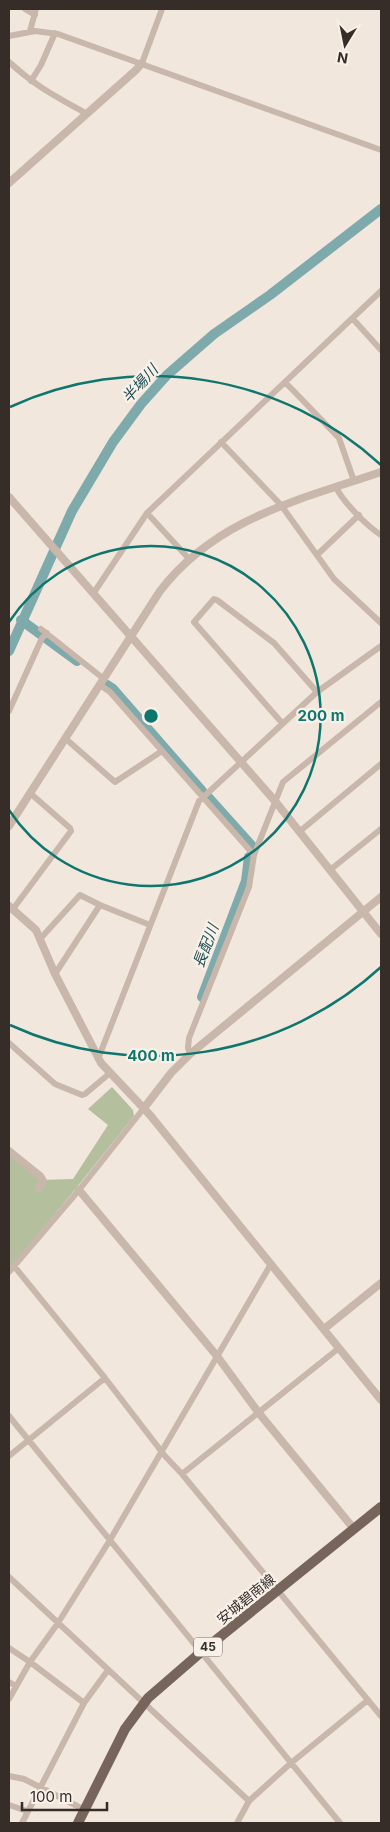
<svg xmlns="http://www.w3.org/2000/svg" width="390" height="1832" font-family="Inter,'Noto Sans JP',sans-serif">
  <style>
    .green { fill: #b4bf9e }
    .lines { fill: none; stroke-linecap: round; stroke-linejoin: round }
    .river { stroke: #7eaaac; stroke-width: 10 }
    .minor { stroke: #c8b7aa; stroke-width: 6 }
    .tertiary { stroke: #c8b7aa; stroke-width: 8 }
    .primary { stroke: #77645b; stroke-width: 10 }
    .ring { fill: none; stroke: #0f766e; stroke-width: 2.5 }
    .labels { text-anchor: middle; stroke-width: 4.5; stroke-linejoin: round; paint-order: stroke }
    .shield { fill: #f8f1e9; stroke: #706863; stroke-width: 1 }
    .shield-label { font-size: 12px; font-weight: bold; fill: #362d29 }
    .street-label { font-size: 14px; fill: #362d29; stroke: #f8f1e9 }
    .water-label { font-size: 15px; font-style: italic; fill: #215155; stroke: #f8f1e9 }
    .centre { fill: #0f766e; stroke: #f8f1e9; stroke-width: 2.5 }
    .ring-label { font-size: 15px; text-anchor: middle; font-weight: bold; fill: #0f766e; stroke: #f8f1e9; stroke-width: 4.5; stroke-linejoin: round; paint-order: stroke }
  </style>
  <rect width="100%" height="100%" fill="#f1e7dd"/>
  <!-- green -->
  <path class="green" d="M112 1087 133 1110 134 1116 73 1192 9 1269V1155L40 1180 73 1179 108 1125 88 1109Z"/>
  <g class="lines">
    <!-- river -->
    <path class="river" d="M21 620 77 661
      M9 651 72 511 113 442 141 404 167 375 214 334 270 295 381 209
      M107 685 113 689 202 791
      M208 797 252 846 251 848
      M202 997 246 881 249 857"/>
    <!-- minor -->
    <path class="minor" d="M25 9 35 15
      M30 31 36 9
      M9 36 35 31 58 34 381 150
      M9 62C35 86 57 97 87 114
      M142 63 162 9
      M31 81 41 65 55 33
      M353 319 381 350
      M285 382 339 438 354 481
      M221 442 281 505 334 579 381 623
      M336 487C342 501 368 527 381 535
      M147 513 190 560
      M317 555 359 515
      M93 594 147 513 381 291
      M41 629 104 679
      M100 685 110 692 254 855
      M9 711 42 638 47 633
      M282 723 194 622 214 599 217 600 274 643 317 692
      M66 739 115 782 162 751
      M299 832 381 764
      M330 870 381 829
      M13 909 71 831 70 828 30 793
      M40 939 80 895 100 905 150 925
      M55 974 100 905
      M9 1043 55 1084 82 1095 85 1094 110 1073
      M190 1054 188 1048 189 1038 249 887 254 855 283 782 381 702
      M98 1059 199 801 317 692 381 646
      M14 1266 105 1378 165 1456 182 1474 381 1716
      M9 1272 79 1190 144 1108
      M9 1416 340 1823
      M9 1456 105 1378
      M182 1474 339 1348
      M9 1577 249 1801
      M9 1648 30 1662 84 1703
      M9 1682 16 1686
      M9 1699 30 1662 58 1623 110 1540 271 1264
      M9 1776 24 1779 85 1810
      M9 1805 27 1811
      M22 1823 84 1703 108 1670
      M237 1823 249 1801 291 1763 368 1700"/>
    <!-- tertiary -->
    <path class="tertiary" d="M9 183 136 70 142 63
      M9 497 275 801 381 934
      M9 826 160 591C216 518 299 500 381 472
      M9 906 36 930 55 974 101 1063 150 1115 381 1400
      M144 1108 171 1073 190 1054 381 897
      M9 1151 40 1176 43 1181 39 1188
      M79 1190 217 1356 258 1412 354 1529
      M324 1329 381 1283"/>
    <!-- primary -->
    <path class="primary" d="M78 1823 125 1729 148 1698 200 1653 381 1507"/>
  </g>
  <!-- distance rings -->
  <g class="ring">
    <path d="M9 622A170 170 0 1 1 9 810"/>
    <path d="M381 967A340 340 0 0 1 10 1025M10 407A340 340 0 0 1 381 465"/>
  </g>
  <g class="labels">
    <!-- shield labels -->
    <rect class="shield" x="194" y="1637.5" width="28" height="19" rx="4"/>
    <g class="shield-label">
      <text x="208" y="1651">45</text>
    </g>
    <!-- street labels -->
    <g class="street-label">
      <text transform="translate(246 1599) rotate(-39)" y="5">安城碧南線</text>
    </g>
    <!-- water labels -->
    <g class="water-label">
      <text transform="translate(140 384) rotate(-48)" y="5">半場川</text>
      <text transform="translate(206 946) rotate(-69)" y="5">長配川</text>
    </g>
  </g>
  <circle cx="151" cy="716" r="8" class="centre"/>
  <g class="ring-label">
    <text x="321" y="721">200 m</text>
    <text x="151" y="1061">400 m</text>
  </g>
  <!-- border -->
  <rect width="390" height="1832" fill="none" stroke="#362d29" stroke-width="20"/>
  <!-- north arrow -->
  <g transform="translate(345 45) rotate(190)" stroke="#f8f1e9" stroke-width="4" paint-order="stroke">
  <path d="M0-4L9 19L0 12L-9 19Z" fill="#362d29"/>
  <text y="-8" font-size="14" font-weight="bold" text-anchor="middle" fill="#362d29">N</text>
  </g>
  <!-- scale -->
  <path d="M22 1802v8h85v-8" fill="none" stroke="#362d29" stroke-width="2.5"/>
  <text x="30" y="1802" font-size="15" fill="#362d29" stroke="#f8f1e9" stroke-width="4" paint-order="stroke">100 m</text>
</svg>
